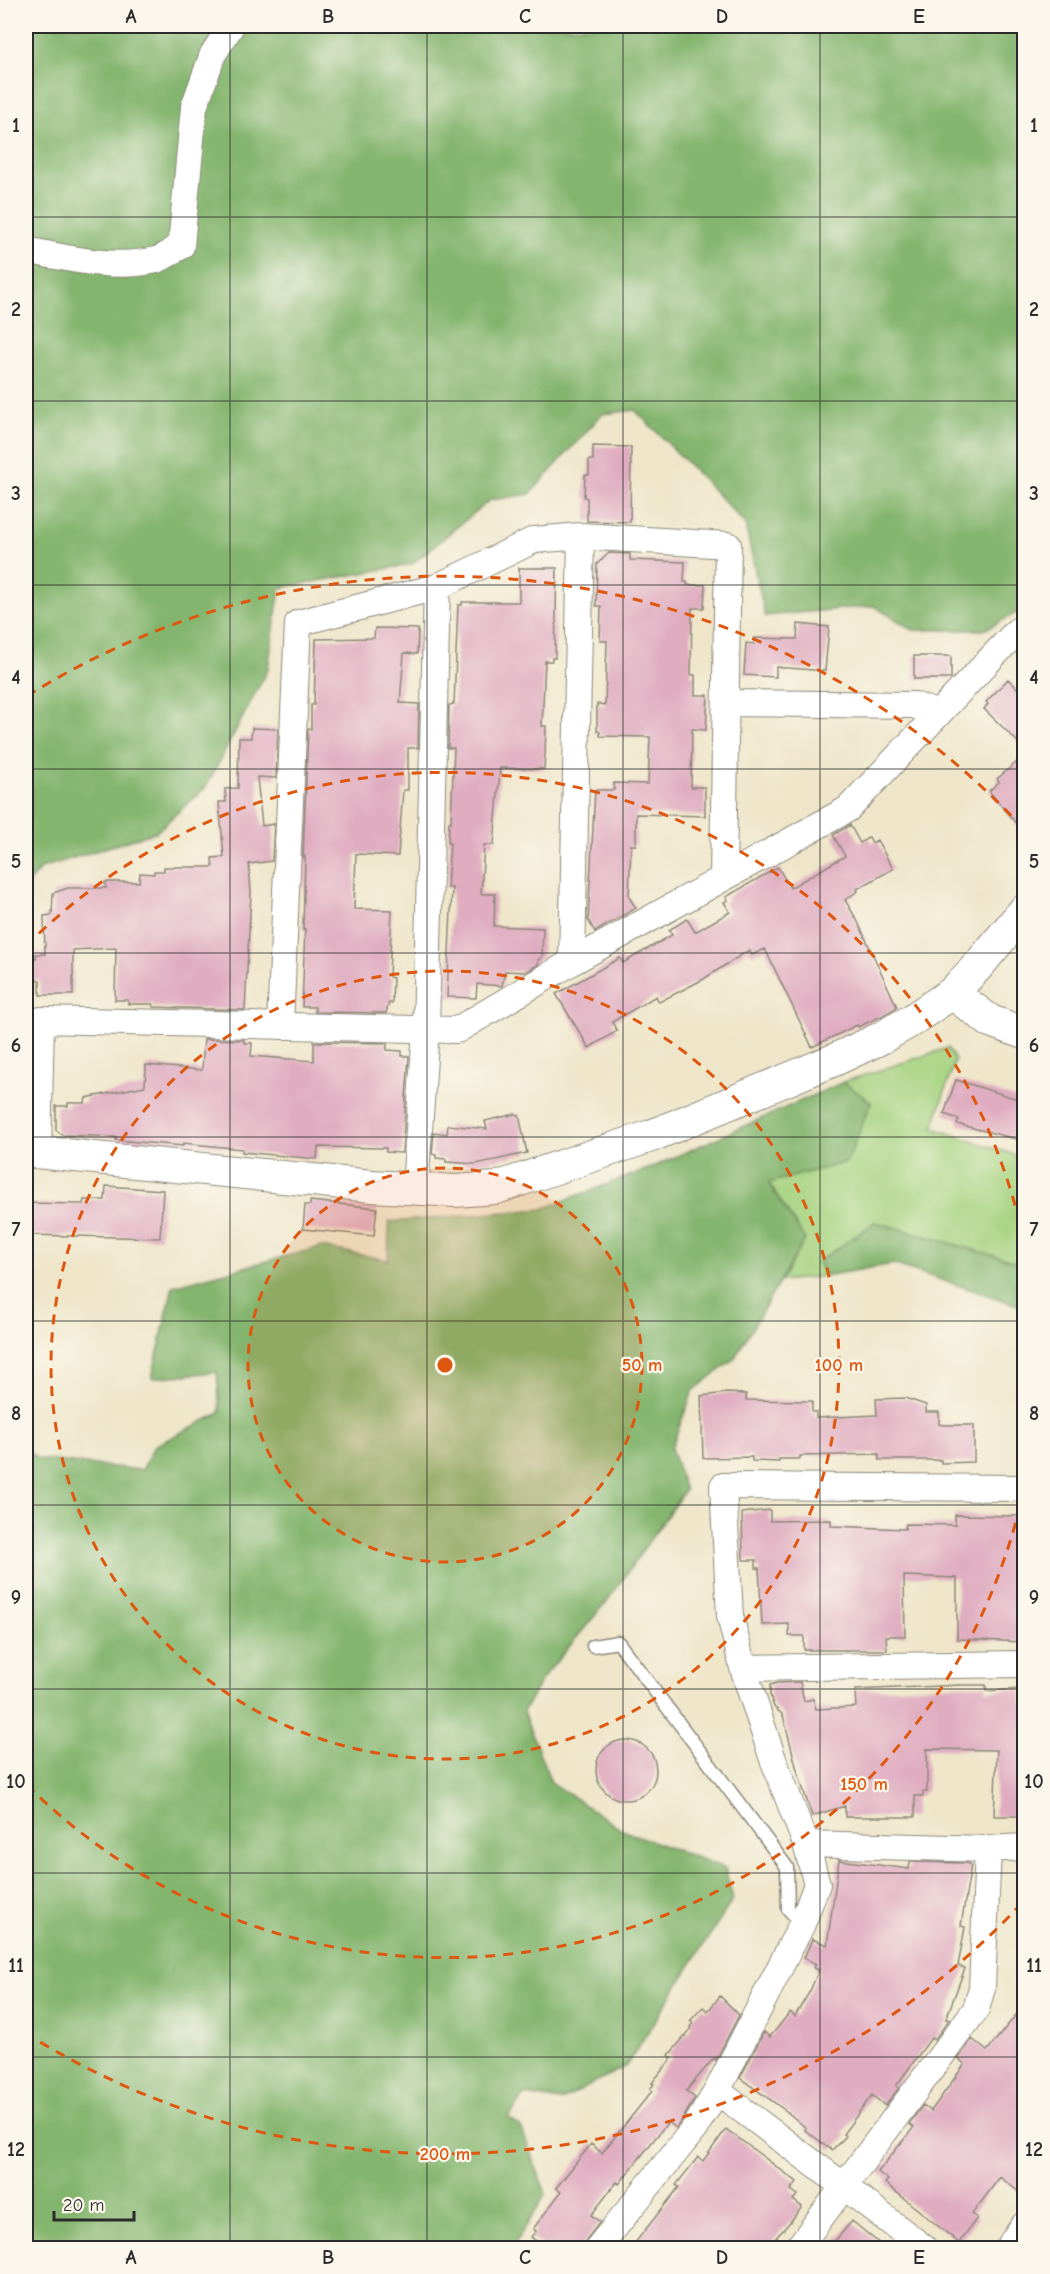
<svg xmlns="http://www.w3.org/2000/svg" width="1050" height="2274" font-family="'Comic Neue',sans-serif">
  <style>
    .green { fill: #a6d380; stroke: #687f56; stroke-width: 1.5 }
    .forest { fill: #84b56e; stroke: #58704c; stroke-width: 1.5 }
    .building { fill: #dfacc0 }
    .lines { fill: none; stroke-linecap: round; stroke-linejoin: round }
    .service-casing { stroke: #8d887a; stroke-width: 15 }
    .minor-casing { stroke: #8d887a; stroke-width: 28 }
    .tertiary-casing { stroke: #8d887a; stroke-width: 34 }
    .service { stroke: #fff; stroke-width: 12 }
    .minor { stroke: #fff; stroke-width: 26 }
    .tertiary { stroke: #fff; stroke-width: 32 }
    .grid { fill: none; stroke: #2b2b2b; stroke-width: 1.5; stroke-opacity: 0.55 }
    .ring { fill: none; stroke: #df570e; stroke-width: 3; stroke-dasharray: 10 8 }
    .centre { fill: #df570e; stroke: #fbf7ec; stroke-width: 3 }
    .ring-label { font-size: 18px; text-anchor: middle; font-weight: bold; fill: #df570e; stroke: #fbf7ec; stroke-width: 4.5; stroke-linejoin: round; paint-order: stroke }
    .neatline { fill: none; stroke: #2b2b2b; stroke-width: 2 }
    .grid-label { font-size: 20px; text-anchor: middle; font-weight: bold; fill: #2b2b2b }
  </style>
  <rect width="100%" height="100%" fill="#fbf7ec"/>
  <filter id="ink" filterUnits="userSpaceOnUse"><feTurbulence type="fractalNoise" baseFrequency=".0167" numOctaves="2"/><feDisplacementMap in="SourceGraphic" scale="12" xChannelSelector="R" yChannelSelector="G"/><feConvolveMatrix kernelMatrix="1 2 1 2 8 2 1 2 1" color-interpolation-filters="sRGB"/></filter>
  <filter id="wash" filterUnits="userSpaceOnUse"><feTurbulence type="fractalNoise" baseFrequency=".008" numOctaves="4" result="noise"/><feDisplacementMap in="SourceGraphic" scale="24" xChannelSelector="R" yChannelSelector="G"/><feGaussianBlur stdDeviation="1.35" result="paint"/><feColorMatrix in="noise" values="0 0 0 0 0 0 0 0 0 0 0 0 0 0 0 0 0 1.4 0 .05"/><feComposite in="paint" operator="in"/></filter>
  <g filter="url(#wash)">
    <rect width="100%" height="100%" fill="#efe6ca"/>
    <!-- green -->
    <path class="green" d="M948 1048 955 1060 933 1128 1024 1158V1264L875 1222 818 1262 825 1276 781 1281 805 1239 768 1182 847 1162 871 1102 843 1082Z"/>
    <!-- forest -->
    <path class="forest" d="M26 26H1024V609L984 630H913L874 606 765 616 745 524 704 480 635 410 602 414 530 494 490 500 412 564 280 588 268 669 206 787 156 832 41 868 26 885Z
      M843 1082 871 1102 847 1162 768 1183 805 1239 734 1359 693 1391 671 1448 685 1490 608 1600 542 1679 523 1712 551 1782 622 1830 725 1868 733 1899 626 2066 561 2101 525 2095 508 2118 521 2127 546 2194 512 2248H26V1449L37 1459 142 1470 154 1446 220 1413 217 1372 152 1378 173 1286 321 1247 388 1260 389 1222 542 1209 648 1169Z
      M875 1222 1024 1264V1307L893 1264 825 1276 818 1262Z"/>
    <g id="blocks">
      <!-- building -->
      <path class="building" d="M593 446 631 447 630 522 587 521V498L584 497 585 475H589V460H593Z
        M609 553 630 554V560L685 562 684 582H687V585H705L704 608H692L691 675H695V695H708L706 730 692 729 691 787H705V816L636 814V845H631L629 897 636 908 595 932 588 920 595 790H614V783L648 784 650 737 600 736V732L597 731V704L605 705 607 641H600L601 606H596L597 564Z
        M519 568H557L555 658H552V661H545L542 726H546L545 755 544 769 500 768 494 845H484L481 894H495L494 926 543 928 542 957 538 960V965L525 972 505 971 502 986 477 984 476 998 447 997 452 888H447L450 843H448L449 822H451L454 748H448L449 705 454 704 458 605H462V602H519Z
        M798 624 829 627 825 671 776 667V677L744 675 746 643 754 644V638L797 639Z
        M375 628 418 629 417 654 404 653 400 703 419 704 418 748H408V790H403L398 856 356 854 354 909 392 910 389 977 393 978 392 1003H389L386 1013 315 1012V1007H302L305 929 303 930 305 856 303 857 308 729H311V705H314L316 639 374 638Z
        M914 656H951V679H914Z
        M1008 679 1024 695V748L984 709 988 704 986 702Z
        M252 728 278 729 276 778 257 777 262 826 274 824 272 861 249 864 251 893 245 1010 153 1007V1004H128V1000H115L116 948 73 950V995H40V980H32V958H36V954H45L44 916 52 915 53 893 68 888H106L105 882H139L140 873 154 874V871H164V867H213L212 858 224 857 219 802H226L225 789 238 788 239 738H251Z
        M1024 756V833L989 791 999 782 997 779Z
        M850 825 860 843 869 837 872 843 877 840 893 869 857 889 858 891 845 900 857 920 897 1007 884 1015 858 1027 857 1025 812 1047 765 949 752 955 749 950 702 980 659 1002 656 996 612 1022 617 1031 589 1048 556 994 620 958 623 963 672 935 669 930 687 919 695 932 730 912 724 902 728 900 726 897 778 867 790 888 845 856 833 835Z
        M204 1039 244 1040V1043H252L251 1056 314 1061V1042L387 1043V1050L402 1051V1056H409L402 1153 386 1152V1148L318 1147 317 1159 242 1152V1149L183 1143V1146L116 1140V1137L63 1135 56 1130V1106H68V1103H85L86 1098 145 1086 146 1065 202 1070Z
        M956 1080 1024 1101V1141L957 1124 959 1119 944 1114Z
        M515 1114 519 1115 527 1153 476 1164 446 1162V1159L436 1158V1155L432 1154 434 1132 447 1134 448 1125 487 1129 485 1121Z
        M106 1186 163 1190 160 1238 26 1235V1203L83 1204 84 1200H105Z
        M310 1201 377 1208 374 1236 303 1229 305 1205H310Z
        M727 1393 746 1394V1400L812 1401V1412H816V1418L877 1415 876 1399 905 1398 926 1405V1412H939V1424L943 1425H974V1462L941 1463V1460H879V1454L800 1456V1459H779V1462L752 1461V1457L703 1458 701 1396Z
        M770 1510V1521L831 1520V1526L905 1529 906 1524 955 1525V1515L1024 1516V1642L957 1639V1578L904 1576 905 1636H886L887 1650H804V1636H789V1624L762 1625 759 1568H756V1560H743L742 1513Z
        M800 1682 804 1701 813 1699 816 1709 856 1707 855 1690 961 1685H986V1691L1021 1689V1705H1024V1816H994L997 1750 927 1749V1792H923V1796H915V1817H845V1806L812 1816 797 1770 783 1715 774 1707 770 1695V1685L777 1683Z
        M596 1770a30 30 0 1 1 60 0a30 30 0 1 1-60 0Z
        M839 1860 909 1869 910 1862 967 1863 971 1865 961 1926 965 1927 958 1966 965 1968 946 2019 949 2020 934 2040 931 2038 896 2086 899 2088 885 2106 872 2095 843 2134 846 2136 832 2150 805 2130 806 2128 786 2111 740 2078 764 2032 770 2037 790 2012 795 2016 810 1991 819 1970 814 1968 816 1964 804 1958 812 1939 827 1945Z
        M720 1996 739 2015 716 2060 714 2058 686 2091 695 2098 682 2120 676 2128 668 2122 619 2184 617 2182 591 2215 600 2222 580 2248H546L531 2237 536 2231 533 2229 561 2192 556 2188 591 2144 602 2153 652 2091 650 2089 654 2084 652 2083 672 2058 669 2055 691 2029 690 2027 693 2023 690 2021 703 2007 708 2011Z
        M1024 2005V2196L1000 2177 972 2214 977 2218 959 2243 885 2183 888 2180 878 2172 914 2127 909 2124 923 2105 931 2111 965 2064 958 2059 972 2039 987 2051Z
        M726 2129 797 2182 791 2190 798 2195 793 2200 802 2207 790 2222 767 2248H631L679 2187 676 2185 698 2157 703 2161Z
        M852 2221 885 2248H829Z"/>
    </g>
  </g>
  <g filter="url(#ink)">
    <use href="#blocks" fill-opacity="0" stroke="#8d887a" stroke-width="1.5"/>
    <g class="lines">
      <!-- service casing -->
      <g class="service-casing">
        <path id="service" d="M593 1646 618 1642 787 1867 788 1909 802 1924"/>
      </g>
      <!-- minor casing -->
      <g class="minor-casing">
        <path id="minor" d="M26 250C67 258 114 270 156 260 165 258 173 250 181 246L194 107 213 54 231 26
          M726 703 914 705 938 714
          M572 962 581 536
          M280 1026 298 623 437 587 534 540 581 536 728 545 723 878
          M38 1153 41 1020 457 1030 572 962 848 809 1017 631 1024 628
          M415 1188 426 1029 437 587
          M743 1668 1024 1664
          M806 1844 988 1849 1024 1847
          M717 2091 845 2187 924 2248
          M598 2248 694 2129 717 2091 802 1924 817 1884 806 1844 773 1759 743 1668 730 1616 723 1486 1024 1488
          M798 2248 976 2009 982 1988 988 1849
          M1008 2248 1024 2225"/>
      </g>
      <!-- tertiary casing -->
      <g class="tertiary-casing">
        <path id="tertiary" d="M952 993 990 1021 1024 1033
          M26 1151 372 1186 455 1191 496 1188 651 1136 834 1060 881 1038 909 1022 952 993 977 967 1024 911"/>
      </g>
      <!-- service -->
      <use href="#service" class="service"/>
      <!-- minor -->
      <use href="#minor" class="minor"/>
      <!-- tertiary -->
      <use href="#tertiary" class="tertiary"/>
    </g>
  </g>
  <!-- grid -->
  <path class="grid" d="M230 26V2248M427 26V2248M623 26V2248M820 26V2248M26 217H1024M26 401H1024M26 585H1024M26 769H1024M26 953H1024M26 1137H1024M26 1321H1024M26 1505H1024M26 1689H1024M26 1873H1024M26 2057H1024"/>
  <!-- distance rings -->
  <circle cx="445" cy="1365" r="197" fill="#df570e" fill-opacity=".12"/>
  <g class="ring">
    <circle cx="445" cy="1365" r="197"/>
    <circle cx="445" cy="1365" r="394"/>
    <path d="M1024 1488A592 592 0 0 1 26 1784M26 946A592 592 0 0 1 1024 1242"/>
    <path d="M1022 1903A789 789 0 0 1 27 2034M27 696A789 789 0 0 1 1022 827"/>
  </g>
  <circle cx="445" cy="1365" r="9" class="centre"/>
  <g class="ring-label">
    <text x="642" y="1371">50 m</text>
    <text x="839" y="1371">100 m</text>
    <text x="864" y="1790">150 m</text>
    <text x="445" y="2160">200 m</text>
  </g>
  <!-- margin -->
  <rect width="1050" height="2274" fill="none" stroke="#fbf7ec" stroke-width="66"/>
  <!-- scale -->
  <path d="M54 2211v9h80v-9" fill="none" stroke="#2b2b2b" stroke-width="3"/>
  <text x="63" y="2211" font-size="18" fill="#2b2b2b" stroke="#fbf7ec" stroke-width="4.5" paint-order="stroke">20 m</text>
  <rect x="33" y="33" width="984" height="2208" class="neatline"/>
  <g class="grid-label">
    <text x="131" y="23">A</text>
    <text x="328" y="23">B</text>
    <text x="525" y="23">C</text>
    <text x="722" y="23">D</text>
    <text x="919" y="23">E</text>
    <text x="16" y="132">1</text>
    <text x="1034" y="132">1</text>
    <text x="16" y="316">2</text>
    <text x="1034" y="316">2</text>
    <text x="16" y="500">3</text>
    <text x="1034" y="500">3</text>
    <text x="16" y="684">4</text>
    <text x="1034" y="684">4</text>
    <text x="16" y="868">5</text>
    <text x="1034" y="868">5</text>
    <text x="16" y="1052">6</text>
    <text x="1034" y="1052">6</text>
    <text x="16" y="1236">7</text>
    <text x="1034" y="1236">7</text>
    <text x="16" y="1420">8</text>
    <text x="1034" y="1420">8</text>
    <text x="16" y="1604">9</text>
    <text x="1034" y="1604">9</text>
    <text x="16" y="1788">10</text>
    <text x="1034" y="1788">10</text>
    <text x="16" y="1972">11</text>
    <text x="1034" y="1972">11</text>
    <text x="16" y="2156">12</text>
    <text x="1034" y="2156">12</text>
    <text x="131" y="2264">A</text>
    <text x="328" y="2264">B</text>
    <text x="525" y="2264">C</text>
    <text x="722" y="2264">D</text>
    <text x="919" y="2264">E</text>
  </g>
</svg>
